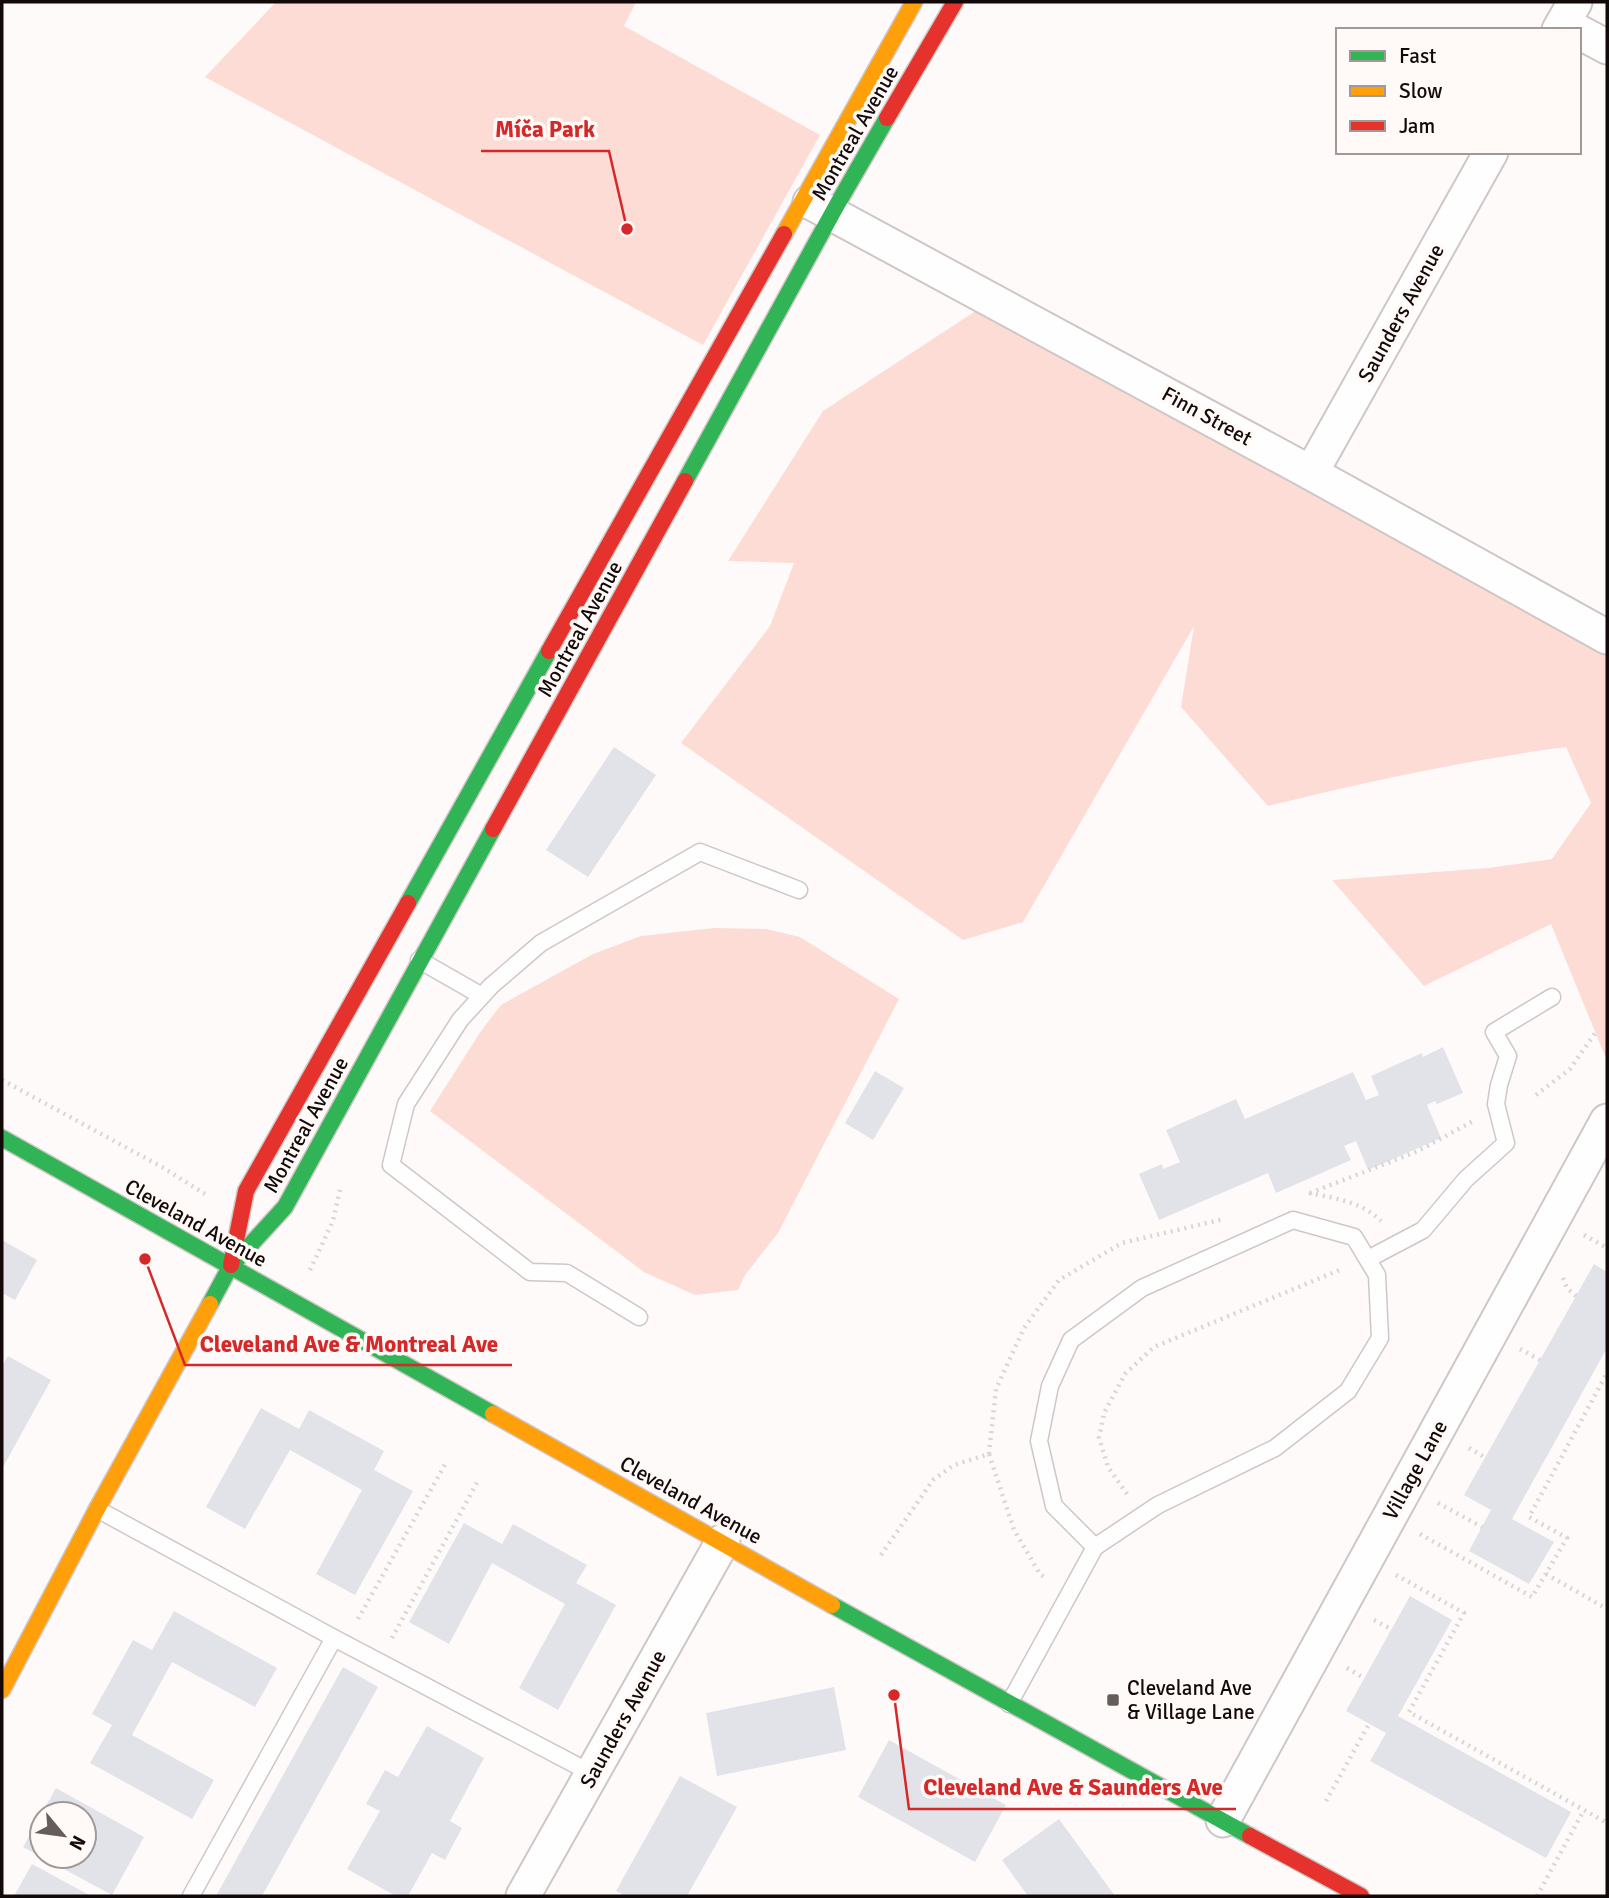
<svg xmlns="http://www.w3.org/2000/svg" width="1609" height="1898" font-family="Signika,sans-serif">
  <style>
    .green { fill: #fddcd5 }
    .building { fill: #e2e3e9; fill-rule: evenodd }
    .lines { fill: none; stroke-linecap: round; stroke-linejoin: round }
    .lane-casing { stroke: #cec7c5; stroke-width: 19 }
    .street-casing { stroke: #cec7c5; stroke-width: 37 }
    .fast-casing { stroke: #cec7c5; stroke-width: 19 }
    .slow-casing { stroke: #cec7c5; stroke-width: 19 }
    .jam-casing { stroke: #cec7c5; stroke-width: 19 }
    .path { stroke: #d7d5d5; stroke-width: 4.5; stroke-dasharray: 2 5; stroke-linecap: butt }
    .lane { stroke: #fffefe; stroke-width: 16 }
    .street { stroke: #fffefe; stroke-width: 33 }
    .fast { stroke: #30b455; stroke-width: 16 }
    .slow { stroke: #ff9f0a; stroke-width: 16 }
    .jam { stroke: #e5322d; stroke-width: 16 }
    .poi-dot { fill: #655d5c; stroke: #fff9f8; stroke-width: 2.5 }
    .labels { text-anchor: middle; stroke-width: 7; stroke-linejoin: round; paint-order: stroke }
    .street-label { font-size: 21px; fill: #120908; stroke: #fff9f8 }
    .poi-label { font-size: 21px; fill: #120908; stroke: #fff9f8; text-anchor: start }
    .leader { fill: none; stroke: #d62828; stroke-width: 2.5 }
    .callout-dot { fill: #d62828; stroke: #fff9f8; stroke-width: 2.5 }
    .callout-label { font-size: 23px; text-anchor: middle; font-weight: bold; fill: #d62828; stroke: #fff9f8; stroke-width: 7; stroke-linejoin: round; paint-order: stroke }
  </style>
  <rect width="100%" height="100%" fill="#fefaf9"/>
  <!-- green -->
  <path class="green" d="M276 2H636L624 26 820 135 703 345 205 77Z
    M1003 293 1607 620V1061L1551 924 1424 986 1332 880 1488 868 1552 859 1591 803 1566 747C1465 760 1367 782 1268 806L1181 707 1194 626 1023 922 963 940 681 743 770 626 794 563 728 561 823 411Z
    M714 928 766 929 800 937 899 999 778 1233 745 1275 738 1290 695 1295 644 1272 430 1111 481 1031 501 1005 593 954 641 936Z"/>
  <!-- building -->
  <path class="building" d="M614 747 656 775 588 877 546 850Z
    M1443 1047 1463 1093 1437 1104 1435 1101 1427 1105 1441 1138 1368 1170 1356 1141 1344 1146 1351 1160 1276 1193 1268 1173 1159 1220 1139 1174 1162 1164 1163 1169 1180 1162 1166 1130 1236 1099 1245 1119 1353 1072 1366 1100 1379 1095 1371 1076 1422 1053 1423 1057Z
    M875 1071 904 1088 873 1140 845 1123Z
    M2 1240 37 1260 15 1300 2 1293Z
    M1594 1264 1607 1272V1348L1512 1519 1554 1542 1529 1584 1469 1551 1491 1510 1464 1495Z
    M8 1356 51 1380 2 1469V1366Z
    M261 1408 299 1429 309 1410 384 1451 374 1470 413 1491 355 1595 316 1574 362 1490 290 1450 245 1529 206 1507Z
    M464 1523 502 1544 513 1524 587 1565 576 1583 616 1605 558 1710 519 1688 565 1604 492 1563 449 1644 409 1622Z
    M1410 1596 1452 1620 1398 1716 1571 1812 1546 1858 1370 1761 1386 1733 1346 1711Z
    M174 1611 277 1668 255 1707 172 1662 132 1735 214 1780 192 1819 90 1763 112 1725 92 1714 133 1640 152 1650Z
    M343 1667 378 1687 262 1896H216Z
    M834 1687 846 1750 717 1776 706 1713Z
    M427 1726 484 1758 450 1821 462 1828 445 1860 432 1853 408 1896H396L347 1869 380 1811 366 1804 385 1770 398 1777Z
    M889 1740 1006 1805 975 1862 858 1797Z
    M680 1776 737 1807 687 1896H625L616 1891Z
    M56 1788 144 1837 112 1895 23 1847ZM42 1814H84V1856H42Z
    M1059 1819 1115 1896H1028L1002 1860Z
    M32 1864 91 1896H14Z"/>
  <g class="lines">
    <!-- lane casing -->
    <g class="lane-casing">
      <path id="lane" d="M419 960 482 996
        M1368 1259 1423 1230 1466 1179 1506 1143 1496 1104 1499 1085 1508 1056 1494 1032 1552 997
        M639 1317 567 1273 530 1272 391 1165 406 1104 460 1020 491 986 541 943 700 852 799 890
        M97 1509 334 1638 593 1774
        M1009 1704 1095 1547 1158 1505 1275 1448 1348 1391 1380 1338 1377 1275 1354 1237 1293 1220 1142 1288 1071 1340 1050 1386 1039 1441 1054 1506 1095 1547
        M191 1896 334 1638"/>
    </g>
    <!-- street casing -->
    <g class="street-casing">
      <path id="street" d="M1559 30 1575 2
        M1579 32 1607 47
        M810 202 1311 473 1607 637
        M1311 473 1491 152
        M1223 1820 1607 1121
        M523 1896 723 1541"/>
    </g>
    <!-- fast casing -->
    <g class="fast-casing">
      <path id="fast" d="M685 481 838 203 887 118
        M408 903 549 651
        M2 1138 493 1414
        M210 1304 230 1267 285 1207 493 829
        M832 1605 1250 1836"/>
    </g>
    <!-- slow casing -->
    <g class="slow-casing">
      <path id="slow" d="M784 234 914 2
        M493 1414 832 1605
        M2 1690 97 1509 210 1304"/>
    </g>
    <!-- jam casing -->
    <g class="jam-casing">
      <path id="jam" d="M887 118 955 2
        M549 651 784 234
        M493 829 685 481
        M231 1265 246 1191 408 903
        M1250 1836 1361 1896"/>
    </g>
    <!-- path -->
    <path class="path" d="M2 1080 162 1167 205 1194
      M1536 1095 1570 1069 1596 1032
      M1309 1193C1335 1198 1362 1202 1381 1221
      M1310 1193 1418 1151 1475 1120
      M1584 1235 1607 1248
      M310 1270 333 1221 340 1190
      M1563 1278 1567 1288 1576 1296
      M1520 1349 1540 1360
      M1469 1448 1486 1458
      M989 1454 996 1389 1024 1328 1059 1280 1122 1243 1224 1219
      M1127 1494 1108 1467 1099 1438 1104 1413 1125 1374 1154 1347 1342 1269
      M1438 1503 1482 1527
      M1420 1534 1532 1597 1567 1538 1529 1517 1607 1373
      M881 1555 933 1480 954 1465 989 1454 1014 1530 1040 1574 1047 1579
      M1546 1574 1607 1609
      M1396 1575 1464 1613 1409 1712 1607 1823
      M358 1619 447 1461
      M1374 1620 1391 1629
      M392 1638 479 1479
      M1347 1668 1364 1678
      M1326 1801 1369 1724
      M1537 1896 1584 1810"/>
    <!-- lane -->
    <use href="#lane" class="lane"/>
    <!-- street -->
    <use href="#street" class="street"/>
    <!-- fast -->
    <use href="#fast" class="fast"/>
    <!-- slow -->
    <use href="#slow" class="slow"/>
    <!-- jam -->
    <use href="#jam" class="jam"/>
  </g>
  <!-- markers -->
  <rect class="poi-dot" x="1106" y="1693" width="14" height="14" rx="3.5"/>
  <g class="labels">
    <!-- street labels -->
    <g class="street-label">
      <text transform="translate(855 133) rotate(-60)" y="7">Montreal Avenue</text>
      <text transform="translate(1401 313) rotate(-61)" y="7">Saunders Avenue</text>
      <text transform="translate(1207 416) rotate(29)" y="7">Finn Street</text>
      <text transform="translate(580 629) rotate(-61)" y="7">Montreal Avenue</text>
      <text transform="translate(306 1125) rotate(-61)" y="7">Montreal Avenue</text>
      <text transform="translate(196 1223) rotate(29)" y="7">Cleveland Avenue</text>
      <text transform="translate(1415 1470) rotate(-61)" y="7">Village Lane</text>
      <text transform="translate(691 1500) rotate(29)" y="7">Cleveland Avenue</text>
      <text transform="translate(623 1719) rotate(-61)" y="7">Saunders Avenue</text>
    </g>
    <!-- poi labels -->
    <g class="poi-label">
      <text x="1127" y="1695">Cleveland Ave<tspan x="1127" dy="24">&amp; Village Lane</tspan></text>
    </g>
  </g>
  <!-- callouts -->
  <path class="leader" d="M627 229L609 151H481M145 1259L185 1365H512M894 1695L909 1809H1236"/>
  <g class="callout-dot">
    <circle cx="627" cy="229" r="7"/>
    <circle cx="145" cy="1259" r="7"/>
    <circle cx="894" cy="1695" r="7"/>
  </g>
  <g class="callout-label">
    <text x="545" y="137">Míča Park</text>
    <text x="349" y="1352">Cleveland Ave &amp; Montreal Ave</text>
    <text x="1073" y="1795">Cleveland Ave &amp; Saunders Ave</text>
  </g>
  <!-- border -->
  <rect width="1609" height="1898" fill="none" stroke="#120908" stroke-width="7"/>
  <!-- legend -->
  <rect x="1336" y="28" width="245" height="126" fill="#fff9f8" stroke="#a09998" stroke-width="2"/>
  <rect x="1350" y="51" width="35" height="10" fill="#30b455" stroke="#a09998" stroke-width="2"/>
  <text x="1399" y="63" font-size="21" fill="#120908">Fast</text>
  <rect x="1350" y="86" width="35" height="10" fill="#ff9f0a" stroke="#a09998" stroke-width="2"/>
  <text x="1399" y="98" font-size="21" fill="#120908">Slow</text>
  <rect x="1350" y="121" width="35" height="10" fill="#e5322d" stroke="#a09998" stroke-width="2"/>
  <text x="1399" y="133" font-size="21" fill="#120908">Jam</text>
  <!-- north arrow -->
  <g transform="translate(63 1835) rotate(119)"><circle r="33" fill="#fff9f8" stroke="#a09998" stroke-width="2"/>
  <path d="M0-5L12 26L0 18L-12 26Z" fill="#655d5c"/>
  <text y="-10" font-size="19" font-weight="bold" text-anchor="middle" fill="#120908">N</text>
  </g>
</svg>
